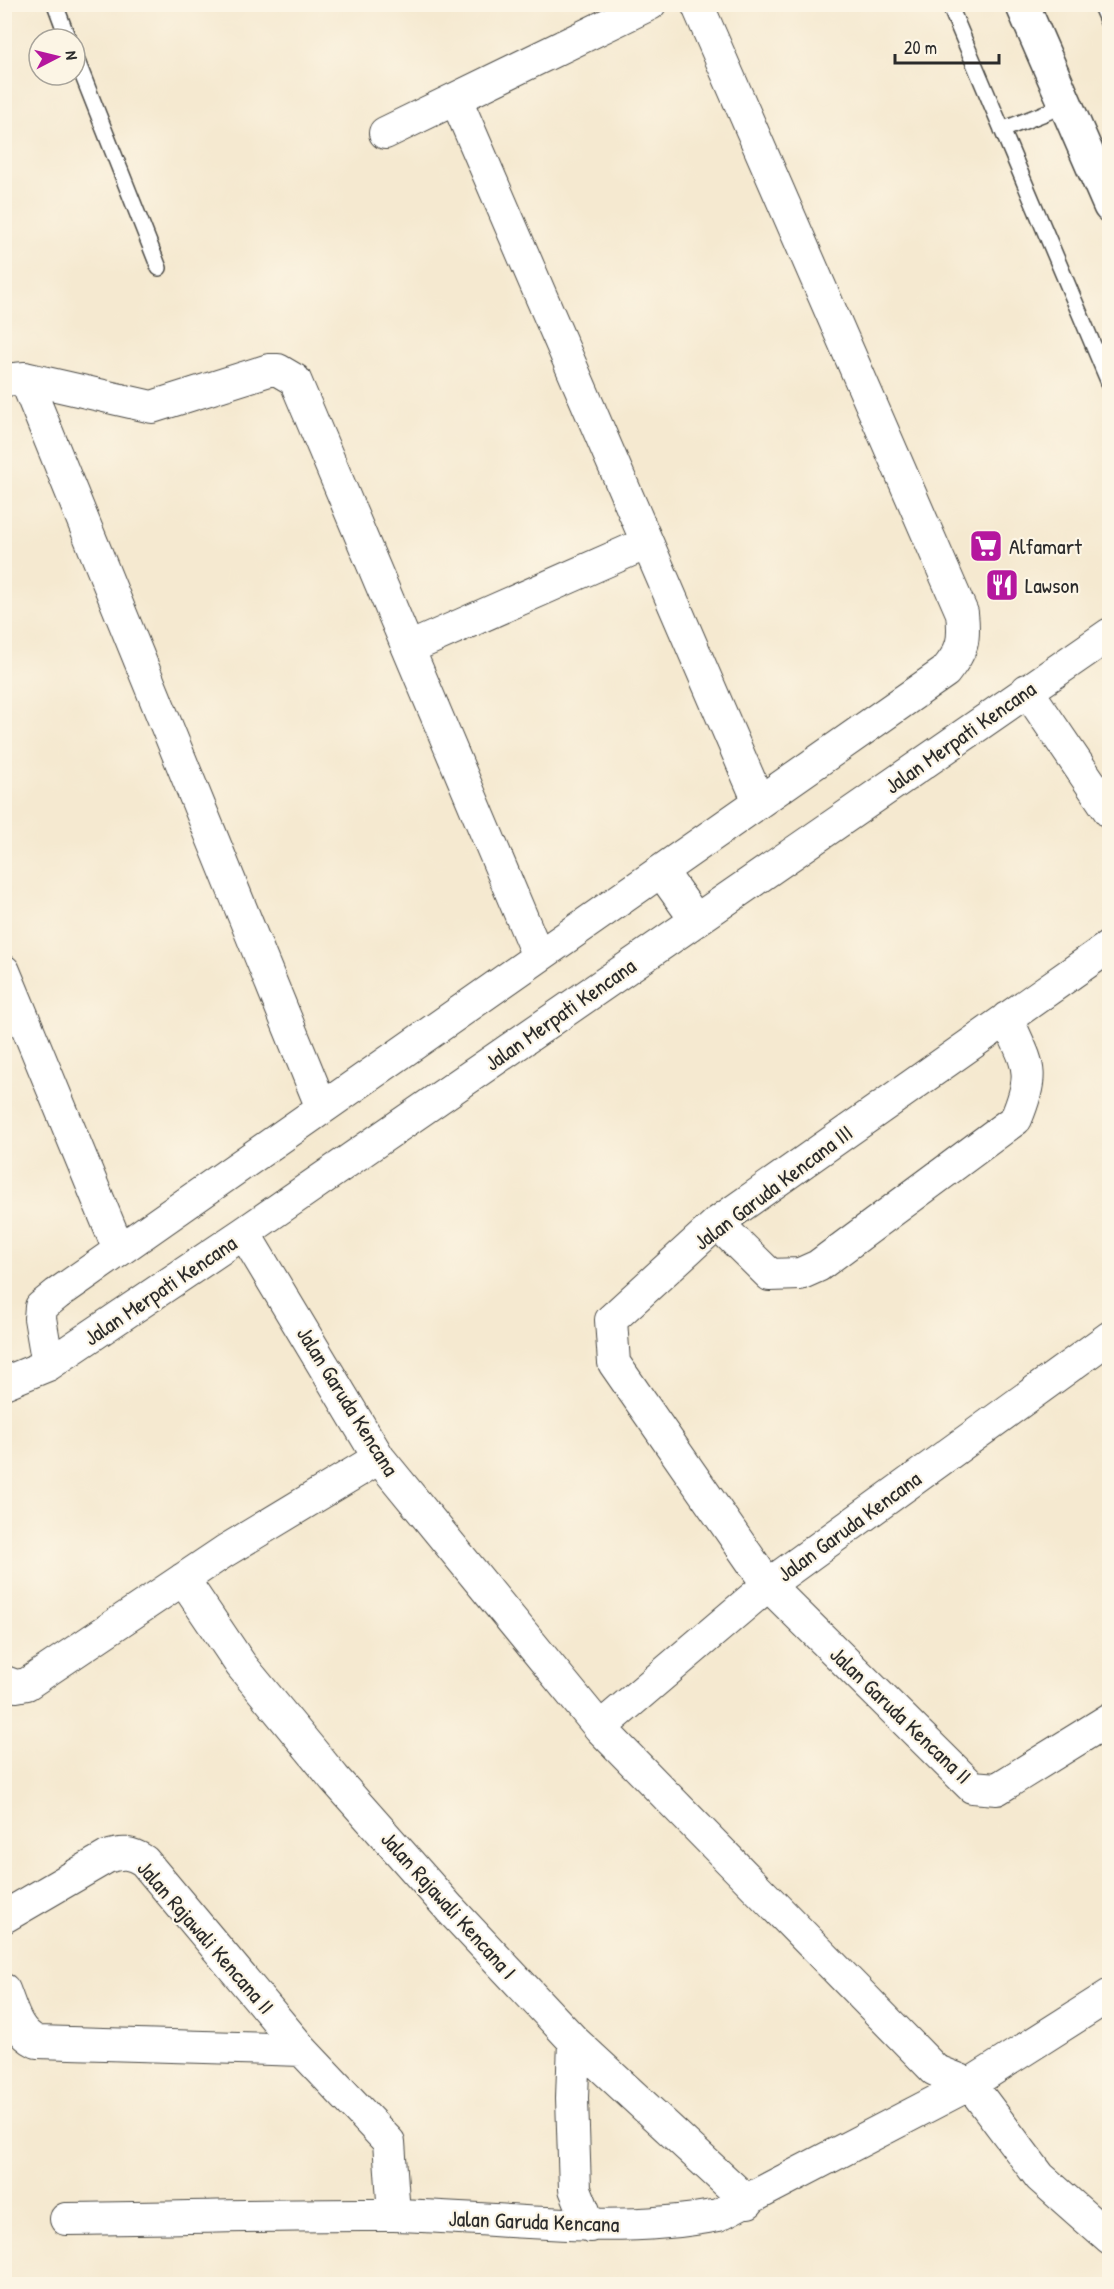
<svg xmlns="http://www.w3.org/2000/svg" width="1114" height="2289" font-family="'Patrick Hand',sans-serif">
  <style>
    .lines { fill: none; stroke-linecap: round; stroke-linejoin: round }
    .service-casing { stroke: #494844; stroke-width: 18 }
    .minor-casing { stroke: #494844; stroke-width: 34 }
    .tertiary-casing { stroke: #494844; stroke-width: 36 }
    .service { stroke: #fff; stroke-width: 15 }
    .minor { stroke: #fff; stroke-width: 32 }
    .tertiary { stroke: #fff; stroke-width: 33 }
    .labels { text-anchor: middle; stroke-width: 4.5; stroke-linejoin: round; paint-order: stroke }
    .poi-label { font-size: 22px; fill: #2b2b2b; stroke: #fcf5e5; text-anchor: start }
    .street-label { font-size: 22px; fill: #2b2b2b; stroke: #fcf5e5 }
  </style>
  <rect width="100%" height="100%" fill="#fcf5e5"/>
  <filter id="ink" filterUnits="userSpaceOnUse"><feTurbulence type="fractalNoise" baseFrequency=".0167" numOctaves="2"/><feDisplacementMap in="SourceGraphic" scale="12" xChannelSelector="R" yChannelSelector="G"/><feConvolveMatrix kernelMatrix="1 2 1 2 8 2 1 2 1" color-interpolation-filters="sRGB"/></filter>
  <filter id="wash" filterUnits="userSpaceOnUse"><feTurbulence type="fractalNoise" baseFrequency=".008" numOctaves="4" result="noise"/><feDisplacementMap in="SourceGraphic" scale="24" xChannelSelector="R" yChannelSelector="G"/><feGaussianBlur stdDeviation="1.35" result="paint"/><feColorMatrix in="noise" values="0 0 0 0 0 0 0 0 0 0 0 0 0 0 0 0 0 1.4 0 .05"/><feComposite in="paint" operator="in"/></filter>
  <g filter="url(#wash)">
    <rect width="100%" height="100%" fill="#f5e9d0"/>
  </g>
  <g filter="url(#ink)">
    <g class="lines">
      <!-- service casing -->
      <g class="service-casing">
        <path id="service" d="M55 4 68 39
          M949 4 1110 385
          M1100 4 1110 27
          M75 56 159 268
          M1002 130 1065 105"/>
      </g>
      <!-- minor casing -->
      <g class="minor-casing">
        <path id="minor" d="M456 99 759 802
          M385 133 650 4
          M25 378 322 1108
          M4 380 25 378 152 407 269 370H278L295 380 538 956
          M409 648 647 543
          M1027 690 1110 812
          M661 871 696 920
          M1110 946 717 1223 611 1320 614 1363 768 1585 972 1787 997 1789 1110 1719
          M4 971 119 1250
          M717 1223 770 1275 800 1274 818 1266 1016 1119C1037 1069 1027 1065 1007 1018
          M244 1233 379 1458 600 1728 935 2070 970 2084 1040 2177 1110 2239
          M48 1365 40 1318 41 1307 57 1294 945 672C963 650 965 641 962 613L697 4
          M4 1383 48 1365 244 1233 1110 634
          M183 1579 241 1665 334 1778 450 1909 574 2041 748 2202
          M5 1682 16 1686 27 1684 225 1551 379 1458
          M600 1728 768 1585 1110 1337
          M4 1917 107 1857C122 1852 130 1852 144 1861L302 2050 389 2142 394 2215
          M4 1990C12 2010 16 2032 37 2042L302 2050
          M574 2041 572 2098 575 2189 590 2226
          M66 2219C175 2218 284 2214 393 2215 501 2217 611 2236 718 2215L970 2084 1110 1995"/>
      </g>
      <!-- tertiary casing -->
      <g class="tertiary-casing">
        <path id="tertiary" d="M1022 4 1110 206"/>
      </g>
      <!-- service -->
      <use href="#service" class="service"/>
      <!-- minor -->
      <use href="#minor" class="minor"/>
      <!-- tertiary -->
      <use href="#tertiary" class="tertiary"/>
    </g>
  </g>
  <!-- icons -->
  <defs>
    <g id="supermarket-square" transform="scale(1.725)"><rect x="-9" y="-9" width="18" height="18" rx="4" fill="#b5179e" stroke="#fcf5e5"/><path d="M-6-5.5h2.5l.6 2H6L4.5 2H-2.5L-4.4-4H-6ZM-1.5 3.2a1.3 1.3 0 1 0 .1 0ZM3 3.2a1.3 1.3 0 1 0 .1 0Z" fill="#fff"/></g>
    <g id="restaurant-square" transform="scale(1.725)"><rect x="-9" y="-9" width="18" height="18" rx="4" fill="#b5179e" stroke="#fcf5e5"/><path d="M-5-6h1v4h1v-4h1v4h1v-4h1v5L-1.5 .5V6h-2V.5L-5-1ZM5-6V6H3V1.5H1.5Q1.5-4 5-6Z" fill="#fff"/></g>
  </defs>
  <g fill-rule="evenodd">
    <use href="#supermarket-square" x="986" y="546"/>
    <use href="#restaurant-square" x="1002" y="585"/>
  </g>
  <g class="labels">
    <!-- poi labels -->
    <g class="poi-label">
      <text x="1009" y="554">Alfamart</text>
      <text x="1025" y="593">Lawson</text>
    </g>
    <!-- street labels -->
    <g class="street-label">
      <text transform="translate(960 737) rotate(-35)" y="8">Jalan Merpati Kencana</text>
      <text transform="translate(560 1014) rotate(-35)" y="8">Jalan Merpati Kencana</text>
      <text transform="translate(773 1187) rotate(-37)" y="8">Jalan Garuda Kencana III</text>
      <text transform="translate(160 1290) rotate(-34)" y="8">Jalan Merpati Kencana</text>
      <text transform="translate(348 1401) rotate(58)" y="8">Jalan Garuda Kencana</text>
      <text transform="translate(849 1526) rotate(-36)" y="8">Jalan Garuda Kencana</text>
      <text transform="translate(901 1715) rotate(44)" y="8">Jalan Garuda Kencana II</text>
      <text transform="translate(449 1905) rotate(48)" y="8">Jalan Rajawali Kencana I</text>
      <text transform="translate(206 1937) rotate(49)" y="8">Jalan Rajawali Kencana II</text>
      <text transform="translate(534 2221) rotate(2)" y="8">Jalan Garuda Kencana</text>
    </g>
  </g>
  <!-- margin -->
  <rect width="1114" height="2289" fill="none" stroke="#fcf5e5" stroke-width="24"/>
  <!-- north arrow -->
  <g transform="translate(57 57) rotate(83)"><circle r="28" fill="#fcf5e5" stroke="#a8a49b" stroke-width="1.5"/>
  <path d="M0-4.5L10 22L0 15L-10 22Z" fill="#b5179e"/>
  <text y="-9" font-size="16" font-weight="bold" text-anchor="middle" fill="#2b2b2b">N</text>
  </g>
  <!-- scale -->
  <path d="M895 54v9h104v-9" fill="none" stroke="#2b2b2b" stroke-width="3"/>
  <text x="904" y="54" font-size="18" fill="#2b2b2b" stroke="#fcf5e5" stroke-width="4.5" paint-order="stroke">20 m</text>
</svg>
